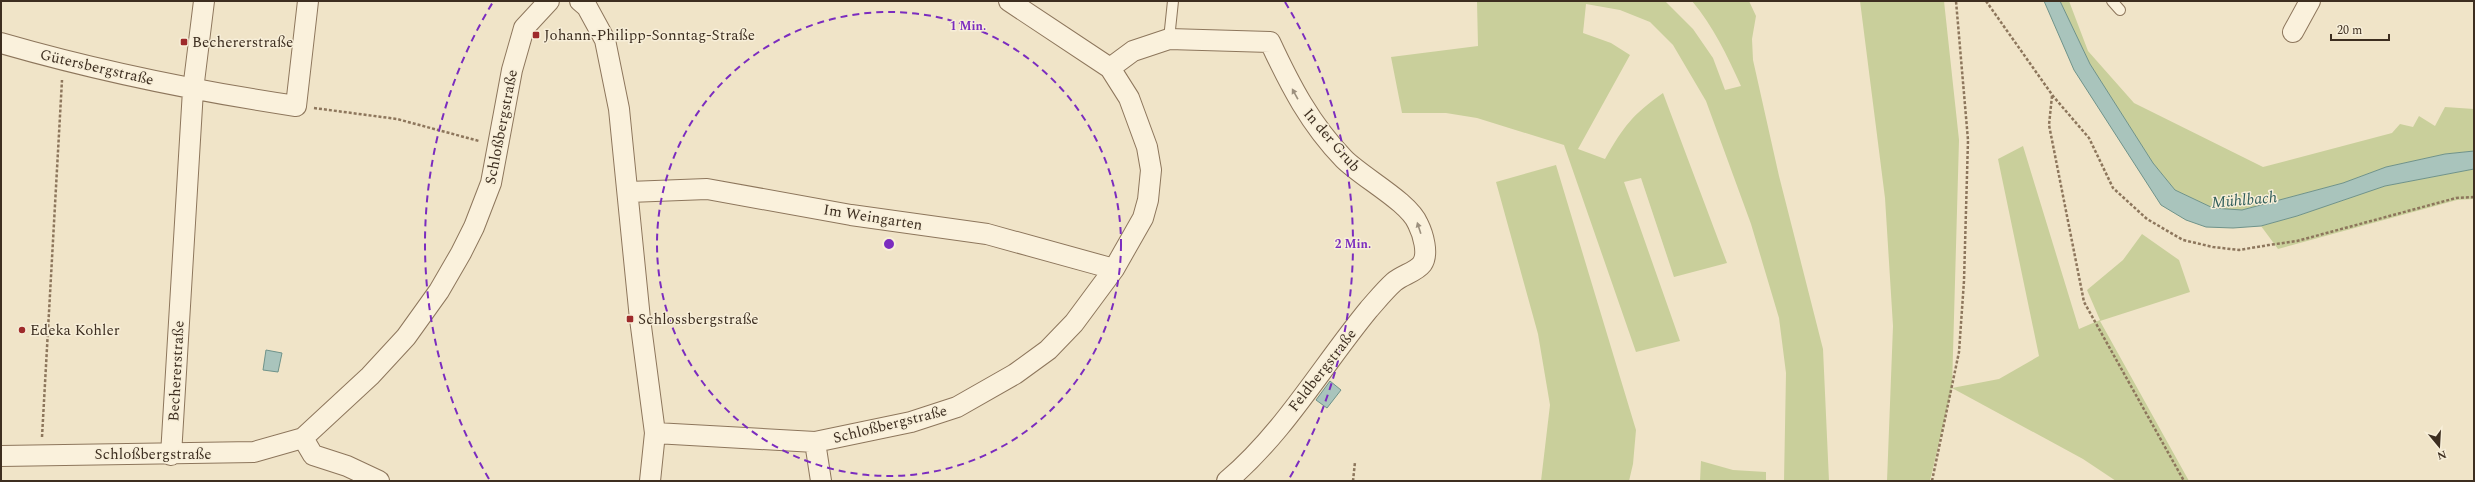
<svg xmlns="http://www.w3.org/2000/svg" width="2475" height="482" font-family="Spectral,serif">
  <style>
    .green { fill: #c9cf9b }
    .water { fill: #a9c4bc; stroke: #6f938a }
    .lines { fill: none; stroke-linecap: round; stroke-linejoin: round }
    .lane-casing { stroke: #8d765c; stroke-width: 12 }
    .street-casing { stroke: #8d765c; stroke-width: 22 }
    .path { stroke: #8d765c; stroke-width: 2.5; stroke-dasharray: 3 2; stroke-linecap: butt }
    .lane { stroke: #faf1dc; stroke-width: 10 }
    .street { stroke: #faf1dc; stroke-width: 20 }
    .oneway { fill: #9c907e }
    .ring { fill: none; stroke: #7b2cbf; stroke-width: 2; stroke-dasharray: 7 5 }
    .poi-dot { fill: #9e2a2b; stroke: #f7eed8; stroke-width: 1.5 }
    .labels { text-anchor: middle; stroke-width: 3; stroke-linejoin: round; paint-order: stroke }
    .poi-label { font-size: 15px; fill: #3d2e20; stroke: #f7eed8; text-anchor: start }
    .street-label { font-size: 15px; fill: #3d2e20; stroke: #f7eed8 }
    .water-label { font-size: 16px; font-style: italic; fill: #2f5d5a; stroke: #f7eed8 }
    .centre { fill: #7b2cbf; stroke: #f7eed8; stroke-width: 2 }
    .ring-label { font-size: 12px; text-anchor: middle; font-weight: bold; fill: #7b2cbf; stroke: #f7eed8; stroke-width: 3; stroke-linejoin: round; paint-order: stroke }
  </style>
  <rect width="100%" height="100%" fill="#f0e4c8"/>
  <!-- green -->
  <path class="green" d="M1477 1H1665L1693 29 1713 58 1725 90 1741 86C1727 55 1713 26 1692 1H1749L1756 16 1752 39 1753 60 1779 176 1823 349 1829 481H1784L1786 373 1779 318 1751 224 1706 101 1673 45 1650 22 1620 10 1586 4 1583 33 1611 43 1630 55 1578 149 1605 159C1624 126 1632 115 1663 93L1727 263 1674 277 1641 178 1624 182 1680 341 1636 352 1564 145 1477 118 1446 113H1402L1391 57 1478 46Z
    M1860 1H1944L1959 140 1952 388 1999 379 2039 356 1998 159 2023 146 2079 329 2100 320 2087 290 2123 260 2142 234 2179 260 2190 292 2100 321 2189 481H2116L2083 459 1952 388 1930 481H1887L1893 326 1885 198Z
    M2060 1H2069L2088 51 2134 103 2263 167 2392 133 2400 124 2413 127 2419 116 2435 126 2445 107 2474 109V151L2445 154 2386 167 2343 183 2242 210 2213 208 2175 190 2153 163 2090 64Z
    M1556 165 1636 430 1633 464 1629 481H1541L1550 405 1538 334 1496 182Z
    M2474 169V199L2457 200 2278 249 2261 226 2297 216 2385 186Z
    M1701 461 1733 470 1766 472V481H1700Z"/>
  <!-- water -->
  <path class="water" d="M2044 1H2060L2090 64 2153 163 2175 190 2213 208 2242 210 2343 183 2386 167 2445 154 2474 151V169L2385 186 2297 216 2261 226 2233 228 2206 227 2186 220 2161 205 2074 70Z
    M266 350 282 353 278 372 263 370Z
    M1330 381 1341 390 1327 408 1316 400Z"/>
  <g class="lines">
    <!-- lane casing -->
    <g class="lane-casing">
      <path id="lane" d="M2112 1 2120 10
        M1169 39 1173 1"/>
    </g>
    <!-- street casing -->
    <g class="street-casing">
      <path id="street" d="M580 1 587 7 605 40 619 109 640 319 655 433 650 481
        M2293 32 2310 1
        M1 43C98 71 196 91 296 106L308 1
        M1110 68 1133 51 1169 39 1270 42C1290 85 1310 124 1344 159 1363 178 1409 202 1418 224 1423 234 1429 254 1422 264 1416 272 1402 275 1394 282 1385 290 1377 300 1369 309 1322 366 1284 433 1227 481
        M629 192 707 189 851 215 987 234 1114 269
        M655 433 815 442 911 422 957 407 1015 374 1048 350 1074 323 1114 269 1143 218 1148 200 1151 170 1147 147 1129 98 1110 68 1009 1
        M303 438 313 455 347 466 379 481
        M815 442 821 481
        M171 455 193 90 204 1
        M1 456 254 452 303 438 370 376 406 337 439 291 461 253 474 227 491 183 512 70 524 28 549 1"/>
    </g>
    <!-- path -->
    <path class="path" d="M1986 1 2053 96 2089 138 2113 188 2147 219 2183 240 2213 247 2239 250 2269 245 2297 241 2456 198 2474 197
      M2052 96 2049 125 2084 302 2184 481
      M314 108 397 119 479 141
      M42 437 62 80
      M1353 481 1355 462
      M1932 481 1959 352 1964 281 1968 140 1956 1"/>
    <!-- lane -->
    <use href="#lane" class="lane"/>
    <!-- street -->
    <use href="#street" class="street"/>
  </g>
  <!-- one-way arrows -->
  <defs><path id="oneway-solid" d="M-6-.8H1V-3.2L6.5 0L1 3.2V.8H-6Z"/></defs>
  <g class="oneway">
    <use href="#oneway-solid" transform="translate(1295 94) rotate(-119)"/>
    <use href="#oneway-solid" transform="translate(1419 228) rotate(-108)"/>
  </g>
  <!-- distance rings -->
  <g class="ring">
    <circle cx="889" cy="244" r="232"/>
    <path d="M489 479A464 464 0 0 1 493 2M1285 2A464 464 0 0 1 1289 479"/>
  </g>
  <!-- markers -->
  <g class="poi-dot">
    <rect x="532" y="31" width="8" height="8" rx="2"/>
    <rect x="180" y="38" width="8" height="8" rx="2"/>
    <rect x="626" y="315" width="8" height="8" rx="2"/>
    <circle cx="22" cy="330" r="4"/>
  </g>
  <g class="labels">
    <!-- poi labels -->
    <g class="poi-label">
      <text x="544" y="40">Johann-Philipp-Sonntag-Straße</text>
      <text x="192" y="47">Bechererstraße</text>
      <text x="638" y="324">Schlossbergstraße</text>
      <text x="30" y="335">Edeka Kohler</text>
    </g>
    <!-- street labels -->
    <g class="street-label">
      <text transform="translate(97 67) rotate(13)" y="5">Gütersbergstraße</text>
      <text transform="translate(501 127) rotate(-79)" y="5">Schloßbergstraße</text>
      <text transform="translate(1332 140) rotate(49)" y="5">In der Grub</text>
      <text transform="translate(873 217) rotate(9)" y="5">Im Weingarten</text>
      <text transform="translate(1322 370) rotate(-52)" y="5">Feldbergstraße</text>
      <text transform="translate(176 371) rotate(-87)" y="5">Bechererstraße</text>
      <text transform="translate(890 424) rotate(-14)" y="5">Schloßbergstraße</text>
      <text x="153" y="459">Schloßbergstraße</text>
    </g>
    <!-- water labels -->
    <g class="water-label">
      <text transform="translate(2244 199) rotate(-5)" y="6">Mühlbach</text>
    </g>
  </g>
  <circle cx="889" cy="244" r="6" class="centre"/>
  <g class="ring-label">
    <text x="968" y="30">1 Min.</text>
    <text x="1353" y="248">2 Min.</text>
  </g>
  <!-- border -->
  <rect width="2475" height="482" fill="none" stroke="#3d2e20" stroke-width="4"/>
  <!-- north arrow -->
  <g transform="translate(2439 446) rotate(162)" stroke="#f7eed8" stroke-width="3" paint-order="stroke">
  <path d="M0-3L7 15L0 10L-7 15Z" fill="#3d2e20"/>
  <text y="-6" font-size="11" font-weight="bold" text-anchor="middle" fill="#3d2e20">N</text>
  </g>
  <!-- scale -->
  <path d="M2331 34v6h58v-6" fill="none" stroke="#3d2e20" stroke-width="2"/>
  <text x="2337" y="34" font-size="12" fill="#3d2e20" stroke="#f7eed8" stroke-width="3" paint-order="stroke">20 m</text>
</svg>
